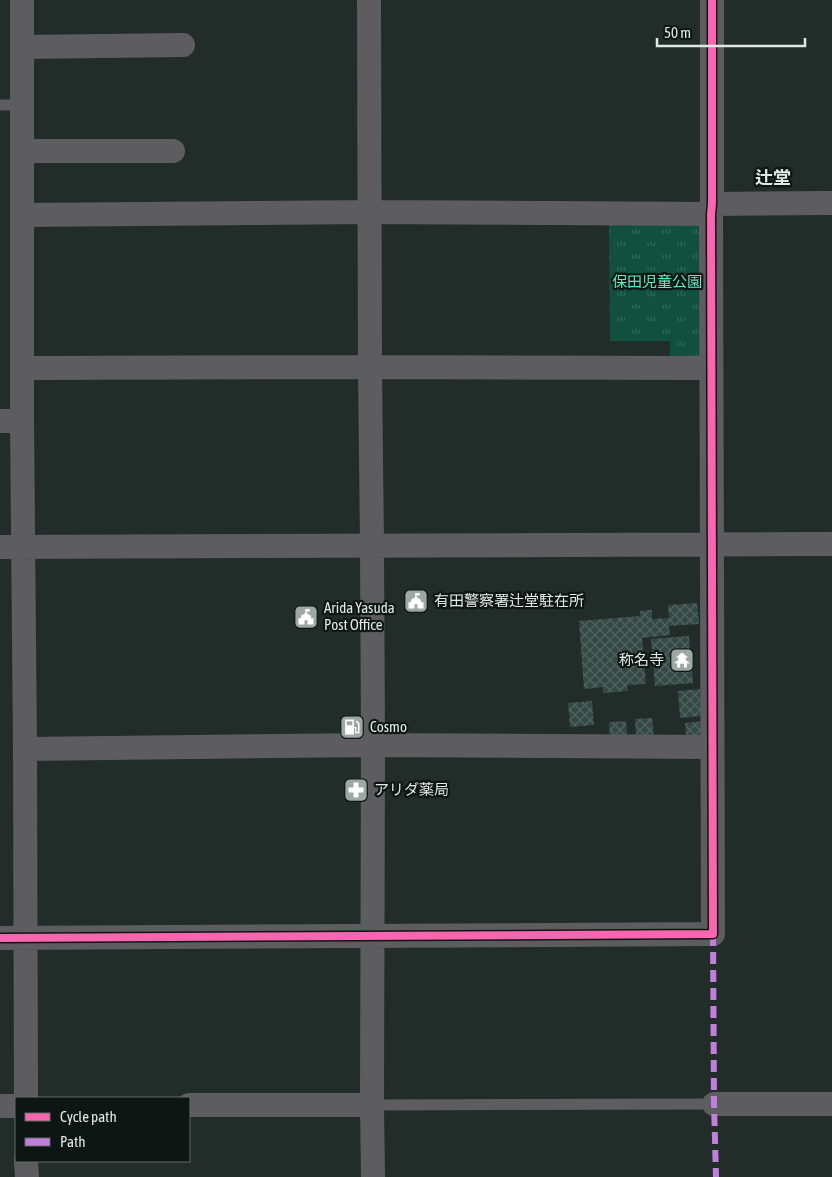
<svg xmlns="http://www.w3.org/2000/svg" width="832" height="1177" font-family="'Asap Condensed','Noto Sans JP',sans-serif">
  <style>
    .park { fill: url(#park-tufts) }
    .building { fill: url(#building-cross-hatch) }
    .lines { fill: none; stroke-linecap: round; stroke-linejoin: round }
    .lane { stroke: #5d5d60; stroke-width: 11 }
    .street { stroke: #5d5d60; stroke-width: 24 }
    .quiet { stroke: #c07fdc; stroke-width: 6; stroke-dasharray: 12 6; stroke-linecap: butt }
    .cycleway-casing { stroke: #0e1613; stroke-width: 11 }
    .cycleway { stroke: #f766af; stroke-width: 8 }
    .labels { text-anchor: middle; stroke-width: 4.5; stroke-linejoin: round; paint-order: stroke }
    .park-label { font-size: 15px; fill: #59ecc0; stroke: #0e1613 }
    .poi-label { font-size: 15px; fill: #dfeae6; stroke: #0e1613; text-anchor: start }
    .quarter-label { font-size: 18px; font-weight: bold; fill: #dfeae6; stroke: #0e1613 }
  </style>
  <defs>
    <pattern id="park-tufts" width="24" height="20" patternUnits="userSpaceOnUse" patternTransform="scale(1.25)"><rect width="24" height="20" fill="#114f3f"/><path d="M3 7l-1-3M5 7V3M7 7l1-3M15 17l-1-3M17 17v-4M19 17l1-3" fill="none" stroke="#33685b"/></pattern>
    <pattern id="building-cross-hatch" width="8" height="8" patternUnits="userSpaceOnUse" patternTransform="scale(1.25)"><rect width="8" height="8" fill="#344844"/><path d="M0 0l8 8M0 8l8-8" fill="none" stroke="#51635f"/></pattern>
  </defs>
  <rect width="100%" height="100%" fill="#222c29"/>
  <!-- park -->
  <path class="park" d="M609 218H699L703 359 670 358V341H610Z"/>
  <!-- building -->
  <path class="building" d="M697 603 699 624 669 626 670 635 642 638 646 684 627 685 628 691 603 693V687L584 689 579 621 640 616V611L652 610V619L669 618 668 605Z
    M689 636 693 683 655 686 651 639Z
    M700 689 702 716 680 718 678 691Z
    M592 701 594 725 570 727 568 703Z
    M652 718 654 736 636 738 635 719Z
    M626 721 627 737 610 739 609 722Z
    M703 721 704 735 686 737 685 723Z"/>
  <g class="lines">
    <!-- lane -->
    <path class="lane" d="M0 105H21
      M372 1105 714 1104"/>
    <!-- street -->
    <path class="street" d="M22 0V421L25 749 26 1098
      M369 0 370 367 372 545 373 745 372 1105 373 1177
      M23 47 183 45
      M22 151H173
      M712 204 832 203
      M23 215 370 212 711 214
      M23 368 370 367 711 368
      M0 421H22
      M0 547 832 544
      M25 749 373 745 712 747
      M0 938 713 934 711 214 712 204V0
      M714 1104H832
      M189 1105H372
      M0 1106H16
      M26 1161 27 1177"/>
    <!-- quiet -->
    <path class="quiet" d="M713 934 714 1104 716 1177"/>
    <!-- cycleway casing -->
    <g class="cycleway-casing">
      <path id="cycleway" d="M0 938 713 934 711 214 712 204V0"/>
    </g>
    <!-- cycleway -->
    <use href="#cycleway" class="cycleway"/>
  </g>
  <!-- icons -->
  <defs>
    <g id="civic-square" transform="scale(1.25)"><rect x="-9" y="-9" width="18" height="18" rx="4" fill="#9da8a4" stroke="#0e1613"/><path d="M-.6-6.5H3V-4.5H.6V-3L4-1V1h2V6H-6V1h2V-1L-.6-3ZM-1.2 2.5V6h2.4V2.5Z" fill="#fff"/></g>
    <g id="temple-square" transform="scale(1.25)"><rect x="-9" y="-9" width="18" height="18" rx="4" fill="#9da8a4" stroke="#0e1613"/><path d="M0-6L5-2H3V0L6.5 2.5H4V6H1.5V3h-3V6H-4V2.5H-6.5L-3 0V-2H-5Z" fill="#fff"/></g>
    <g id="fuel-square" transform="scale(1.25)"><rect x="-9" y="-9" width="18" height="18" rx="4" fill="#9da8a4" stroke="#0e1613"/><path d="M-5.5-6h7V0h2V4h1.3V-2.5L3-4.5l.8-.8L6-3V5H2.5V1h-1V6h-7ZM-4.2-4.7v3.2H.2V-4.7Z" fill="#fff"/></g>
    <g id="pharmacy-square" transform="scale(1.25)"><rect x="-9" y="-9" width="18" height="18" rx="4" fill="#9da8a4" stroke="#0e1613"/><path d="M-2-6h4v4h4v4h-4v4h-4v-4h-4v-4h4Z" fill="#fff"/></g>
  </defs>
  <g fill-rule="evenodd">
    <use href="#civic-square" x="416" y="601"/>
    <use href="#civic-square" x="306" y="617"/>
    <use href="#temple-square" x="682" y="660"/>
    <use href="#fuel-square" x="352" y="727"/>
    <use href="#pharmacy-square" x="356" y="790"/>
  </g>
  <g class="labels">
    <!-- park labels -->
    <g class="park-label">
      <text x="657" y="287">保田児童公園</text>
    </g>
    <!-- poi labels -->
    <g class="poi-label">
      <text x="434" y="606">有田警察署辻堂駐在所</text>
      <text x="324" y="613">Arida Yasuda<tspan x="324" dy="17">Post Office</tspan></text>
      <text x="664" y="665" text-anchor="end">称名寺</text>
      <text x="370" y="732">Cosmo</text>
      <text x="374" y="795">アリダ薬局</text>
    </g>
    <!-- quarter labels -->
    <g class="quarter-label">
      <text x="773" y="184">辻堂</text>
    </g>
  </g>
  <!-- legend -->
  <rect x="15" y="1097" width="175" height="65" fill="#0e1613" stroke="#626b67"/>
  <rect x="25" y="1113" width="25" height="8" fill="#f766af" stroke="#626b67"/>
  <text x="60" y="1122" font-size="15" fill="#dfeae6">Cycle path</text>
  <rect x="25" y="1138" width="25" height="8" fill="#c07fdc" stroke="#626b67"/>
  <text x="60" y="1147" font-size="15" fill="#dfeae6">Path</text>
  <!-- scale -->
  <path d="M657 38v8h148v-8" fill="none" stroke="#dfeae6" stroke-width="2.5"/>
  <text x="664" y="38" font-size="15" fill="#dfeae6" stroke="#0e1613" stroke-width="4" paint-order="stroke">50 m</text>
</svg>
